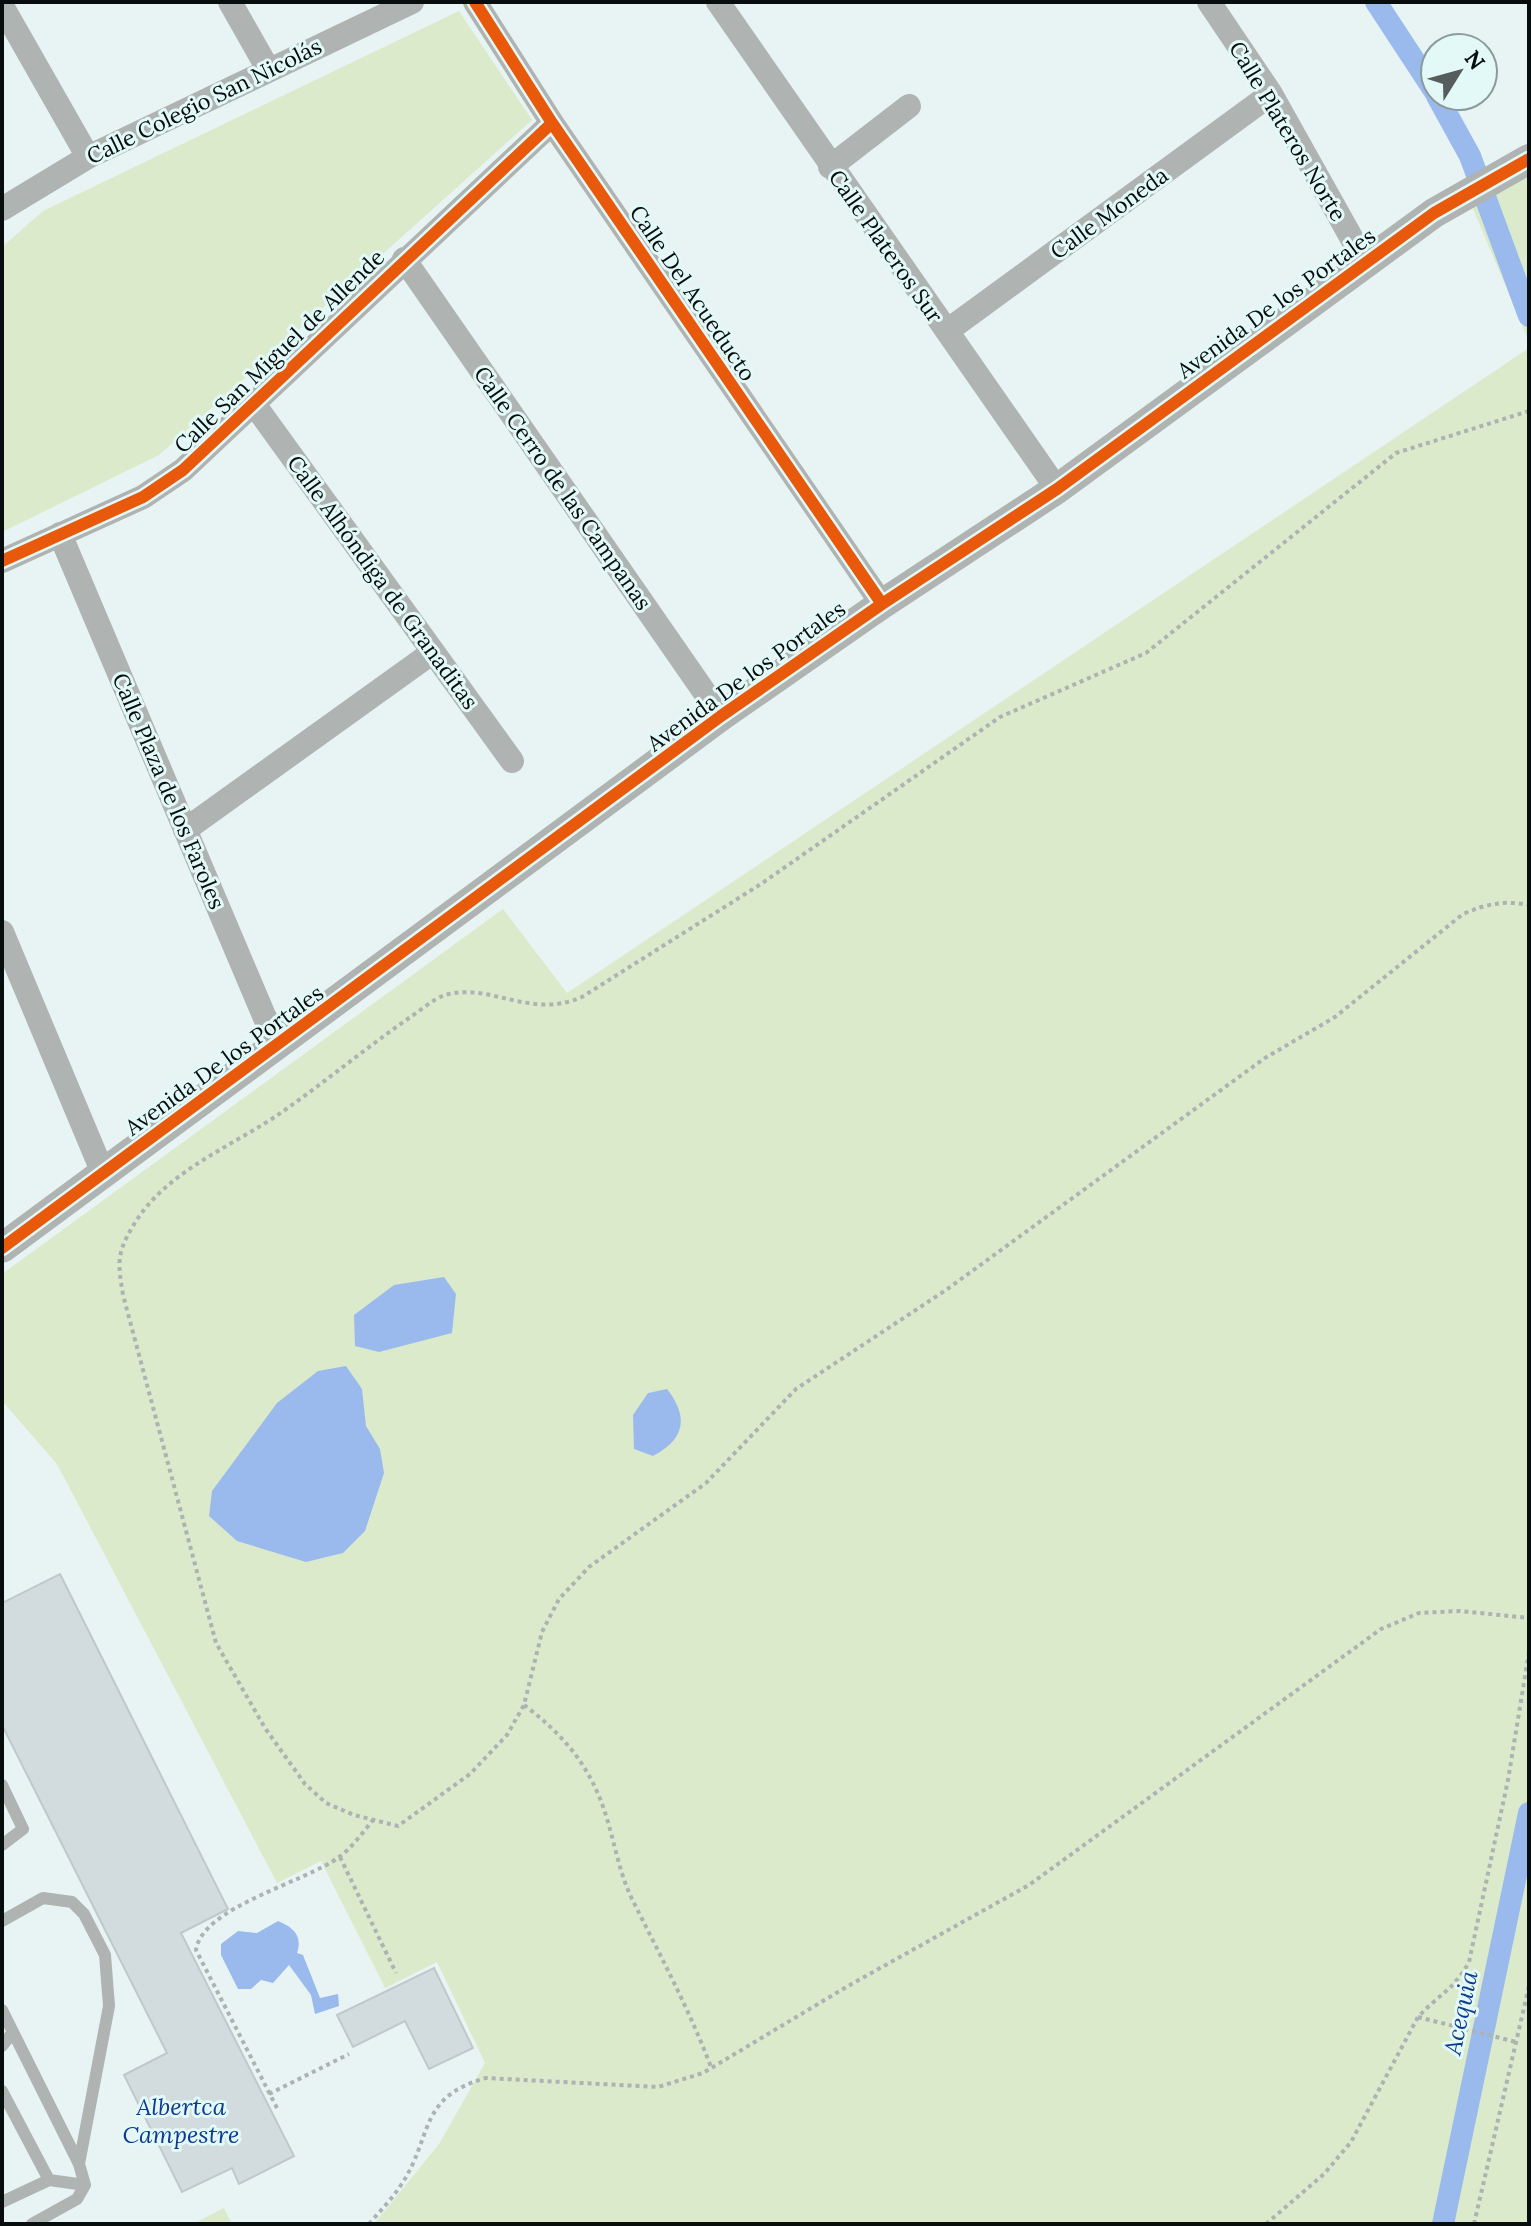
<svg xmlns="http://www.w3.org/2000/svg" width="1531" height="2226" font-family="Lora,serif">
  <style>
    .green { fill: #daeacb }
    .water { fill: #9abaee }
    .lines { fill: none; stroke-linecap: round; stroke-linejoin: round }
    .canal { stroke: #9abaee; stroke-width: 22 }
    .building { fill: #d2dbdd; stroke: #bfc8ca; stroke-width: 2 }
    .path { stroke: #acb3b2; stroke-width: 4; stroke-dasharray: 4 4; stroke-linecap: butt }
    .service { stroke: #afb3b2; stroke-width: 12 }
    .minor { stroke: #afb3b2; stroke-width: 24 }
    .tertiary { stroke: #afb3b2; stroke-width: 30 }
    .cycleway-casing { stroke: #e3f9f8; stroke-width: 17 }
    .cycleway { stroke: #e8590c; stroke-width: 12 }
    .labels { text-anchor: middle; stroke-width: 6; stroke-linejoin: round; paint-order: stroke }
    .street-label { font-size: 22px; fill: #060d0c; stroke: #e3f9f8 }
    .water-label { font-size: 24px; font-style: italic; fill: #0e3b91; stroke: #e3f9f8 }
  </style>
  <rect width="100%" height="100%" fill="#e8f4f4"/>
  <!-- green -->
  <path class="green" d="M459 11 532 120 159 455 2 532V247L43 211Z
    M1529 174V342L1471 204Z
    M1529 348V2224H374L439 2144 485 2063 437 1962 385 1988 321 1861 277 1883 57 1464 2 1401V1274L503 909 567 993Z
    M224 2208 232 2224H193Z"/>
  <!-- water -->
  <path class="water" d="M444 1277 456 1294 452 1333 379 1352 355 1346 354 1315 394 1285Z
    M346 1366 362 1389 366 1426 380 1449 384 1473 365 1531 343 1553 306 1562 237 1541 209 1516 212 1491 277 1403 318 1371Z
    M667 1389C689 1417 685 1439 653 1456L634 1449 633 1415 648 1393Z
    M278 1921C293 1927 303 1936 297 1953L303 1955 320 1998 338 1994 339 2006 315 2014 311 1995 289 1965 273 1983 261 1980 251 1989H238L221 1955V1944L238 1931 257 1933Z"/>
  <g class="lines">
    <!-- canal -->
    <path class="canal" d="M1376 2 1435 92
      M1437 96 1470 156 1529 316
      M1443 2224 1529 1813"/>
  </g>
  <!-- building -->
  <path class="building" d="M60 1574 228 1909 181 1933 294 2156 239 2184 232 2168 182 2192 124 2075 167 2053 2 1725V1603Z
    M434 1968 473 2048 429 2069 405 2021 353 2047 337 2015Z"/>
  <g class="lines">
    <!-- path -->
    <path class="path" d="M1529 411 1396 453 1146 653 1000 717 761 884 582 997C530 1020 491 982 445 995 433 999 420 1011 409 1018 366 1048 325 1082 282 1112 232 1147 165 1171 133 1226 116 1254 118 1264 123 1295L216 1643 265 1728 305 1784 326 1803 354 1815 398 1826 470 1774 507 1735 524 1705 542 1632 559 1599 589 1567 706 1483 796 1389 946 1290 1265 1058 1335 1017 1463 914C1486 904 1504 900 1529 905
      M524 1705C556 1729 582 1756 598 1794 613 1828 616 1866 632 1899 660 1955 689 2009 711 2067
      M340 1857 396 1973
      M1418 2017 1516 2042
      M269 2094 349 2054
      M277 2108 196 1950C202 1907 306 1882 339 1857 352 1848 363 1832 373 1820
      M369 2224C380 2211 392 2199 401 2185 433 2138 417 2097 486 2078L658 2087 703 2073 848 1986 1029 1885 1381 1629 1419 1613 1460 1611 1529 1618
      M1266 2224 1324 2174 1351 2142 1418 2017C1439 1994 1453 1991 1469 1962L1508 1780 1529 1652
      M1474 2224 1529 1986"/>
    <!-- service -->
    <path class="service" d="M2 1785 23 1829 2 1845
      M2 1921 43 1898 72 1902 84 1914 105 1955 109 2006 79 2164
      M2 2010 79 2164 85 2185 77 2199 32 2224
      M2 2046 13 2032
      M2 2091 49 2180 2 2202
      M49 2180 85 2185"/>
    <!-- minor -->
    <path class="minor" d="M230 2 268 69
      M475 2 552 123 882 604
      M718 2 1057 489
      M1209 2 1271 94 1365 262
      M2 6 88 157
      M830 167 909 106
      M2 209 88 157 412 2
      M404 259 721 716
      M947 331 1271 94
      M254 404 512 761
      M60 534 265 1018 283 1043
      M2 561 143 497 183 470 552 123
      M185 830 433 652
      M2 932 103 1173"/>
    <!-- tertiary -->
    <path class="tertiary" d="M2 1248 721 716 882 604 1057 489 1434 213 1529 159"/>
    <!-- cycleway casing -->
    <g class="cycleway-casing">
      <path id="cycleway" d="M475 2 552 123 882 604
        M2 561 143 497 183 470 552 123
        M2 1248 721 716 882 604 1057 489 1434 213 1529 159"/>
    </g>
    <!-- cycleway -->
    <use href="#cycleway" class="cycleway"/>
  </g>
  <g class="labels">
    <!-- street labels -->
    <g class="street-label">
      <text transform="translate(204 101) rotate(-26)" y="8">Calle Colegio San Nicolás</text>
      <text transform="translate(1288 131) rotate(59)" y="8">Calle Plateros Norte</text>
      <text transform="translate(1109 213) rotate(-36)" y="8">Calle Moneda</text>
      <text transform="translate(886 246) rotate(55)" y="8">Calle Plateros Sur</text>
      <text transform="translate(693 293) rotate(56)" y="8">Calle Del Acueducto</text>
      <text transform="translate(1276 303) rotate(-36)" y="8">Avenida De los Portales</text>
      <text transform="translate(279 351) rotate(-44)" y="8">Calle San Miguel de Allende</text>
      <text transform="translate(563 488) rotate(55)" y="8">Calle Cerro de las Campanas</text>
      <text transform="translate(383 582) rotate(54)" y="8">Calle Alhóndiga de Granaditas</text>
      <text transform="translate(746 676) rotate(-36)" y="8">Avenida De los Portales</text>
      <text transform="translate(169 791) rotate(67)" y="8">Calle Plaza de los Faroles</text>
      <text transform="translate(224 1060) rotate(-36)" y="8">Avenida De los Portales</text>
    </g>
    <!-- water labels -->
    <g class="water-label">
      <text transform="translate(1461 2013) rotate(-78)" y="8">Acequia</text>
      <text x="181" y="2115">Albertca<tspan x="181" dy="28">Campestre</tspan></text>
    </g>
  </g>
  <!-- border -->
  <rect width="1531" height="2226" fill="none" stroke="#060d0c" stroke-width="8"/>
  <!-- north arrow -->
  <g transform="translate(1459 72) rotate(53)"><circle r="38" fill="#e3f9f8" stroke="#8b9b9a" stroke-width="2"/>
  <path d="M0-6L14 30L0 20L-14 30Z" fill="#555e5d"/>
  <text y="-12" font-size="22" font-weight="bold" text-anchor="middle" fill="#060d0c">N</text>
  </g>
</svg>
